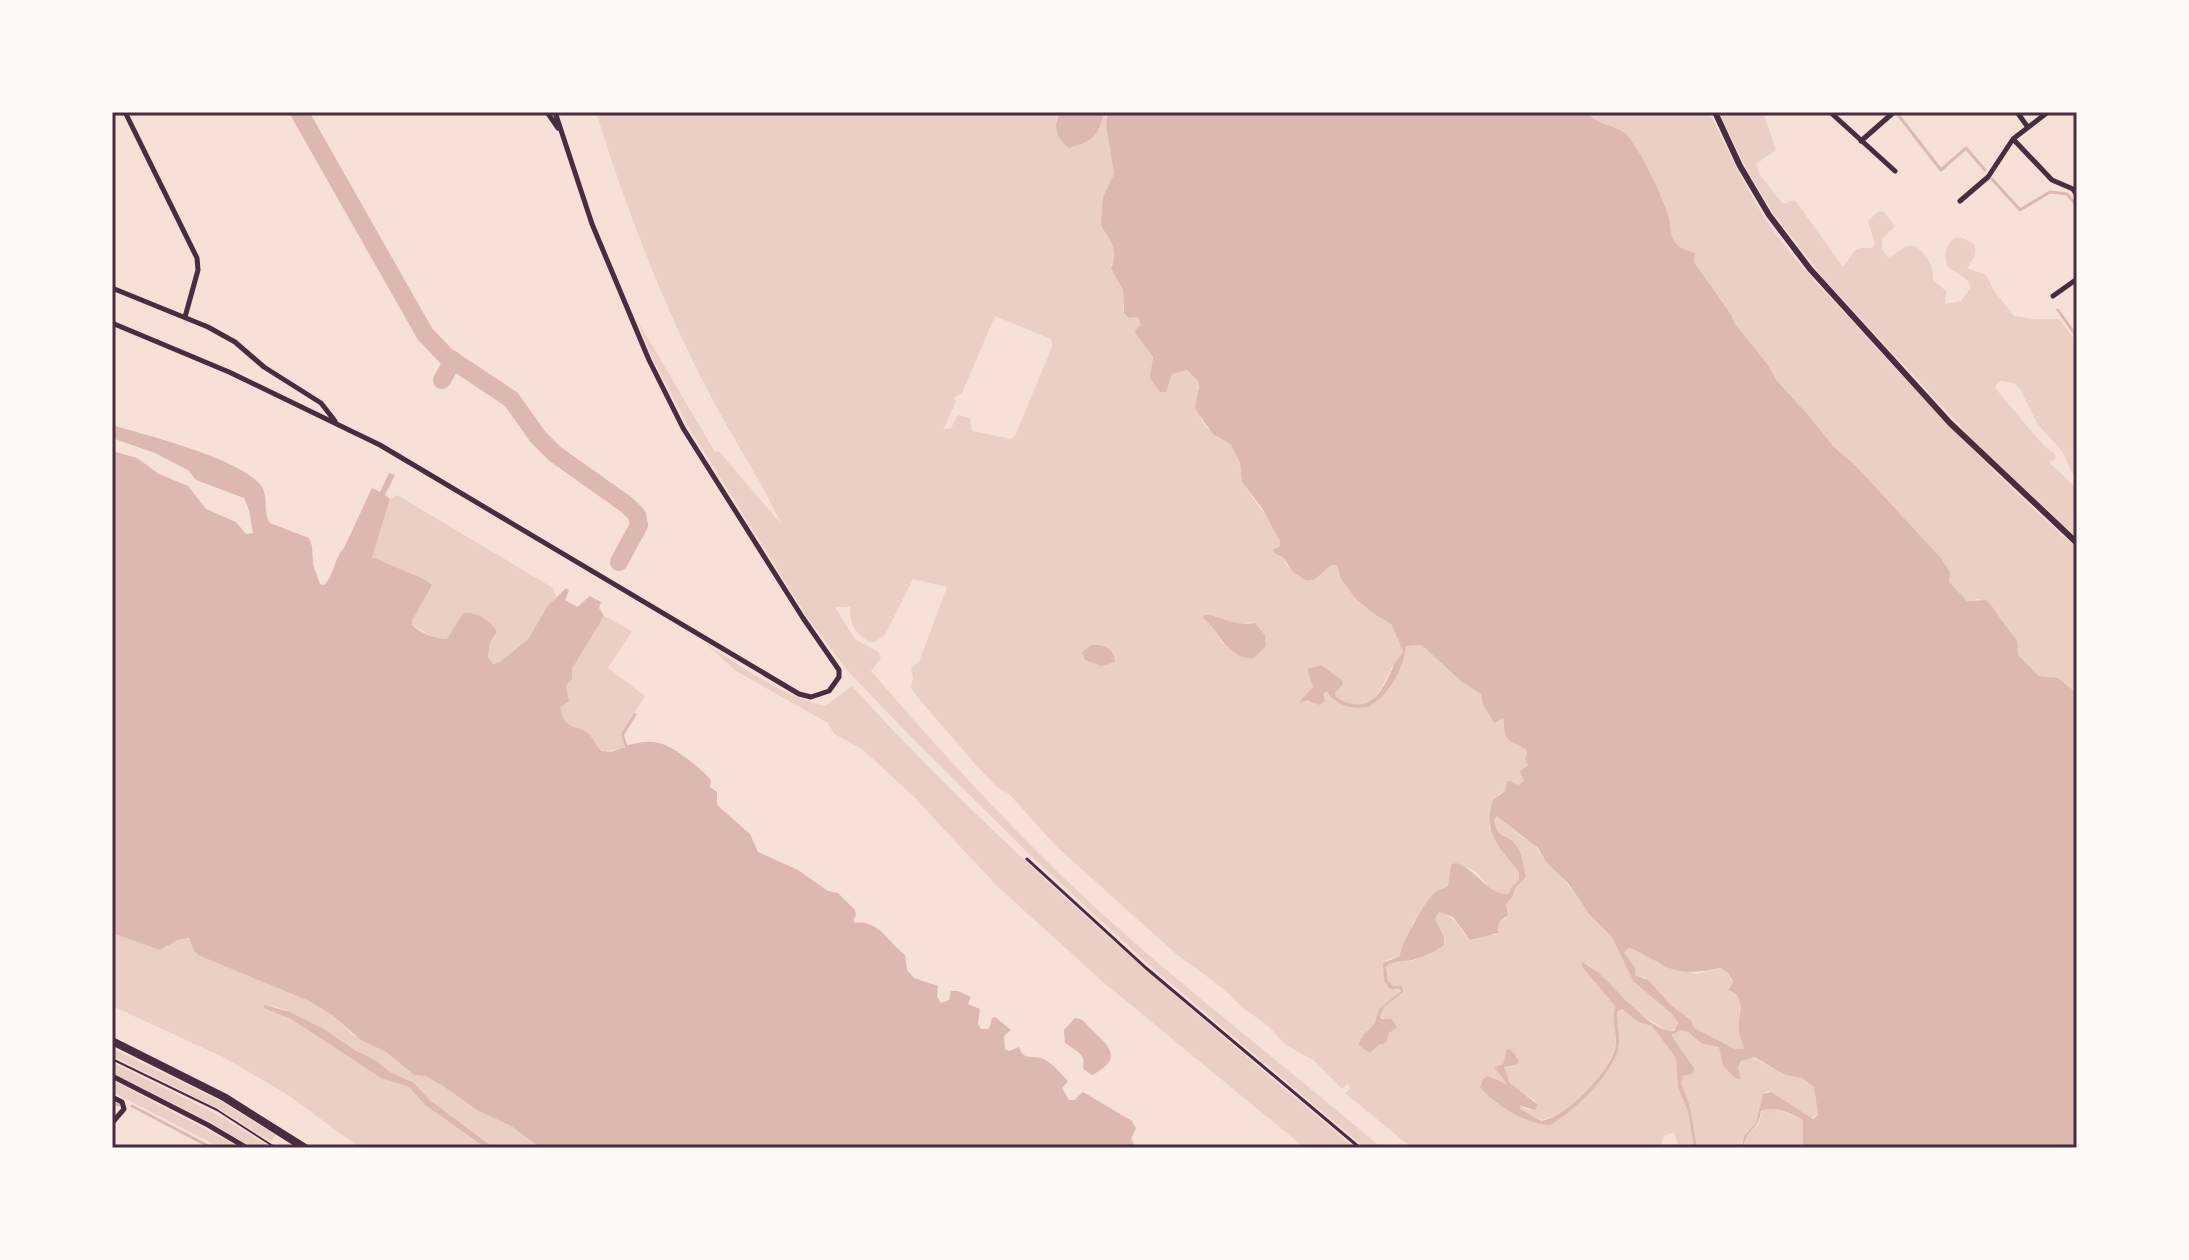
<svg xmlns="http://www.w3.org/2000/svg" width="2189" height="1260" font-family="'Roboto Serif',serif">
  <style>
    .green { fill: #ebcfc5; fill-rule: evenodd }
    .water { fill: #dcb8b0; fill-rule: evenodd }
    .lines { fill: none; stroke-linecap: round; stroke-linejoin: round }
    .stream { stroke: #dcb8b0; stroke-width: 3 }
    .river { stroke: #dcb8b0; stroke-width: 18 }
    .path { stroke: #4a2c40; stroke-width: 2 }
    .service { stroke: #4a2c40; stroke-width: 3 }
    .minor { stroke: #4a2c40; stroke-width: 5 }
    .tertiary { stroke: #4a2c40; stroke-width: 6 }
    .primary { stroke: #4a2c40; stroke-width: 8 }
    .neatline { fill: none; stroke: #4a2c40; stroke-width: 3 }
  </style>
  <rect width="100%" height="100%" fill="#f7e1d7"/>
  <!-- green -->
  <path class="green" d="M596 112H1060L1056 120 1073 148 1099 128 1104 112H1108L1106 125 1114 174 1106 194 1101 226C1109 238 1115 246 1115 260L1111 265 1123 290V310L1129 318 1138 317C1144 326 1149 342 1152 354 1156 373 1141 378 1165 392L1172 374 1187 370C1206 383 1193 398 1199 415 1204 432 1220 434 1231 443 1241 453 1239 472 1244 484 1254 504 1273 520 1281 541 1283 548 1283 557 1286 565L1309 581 1331 565H1337L1341 579 1355 598 1374 614 1391 624 1403 651C1401 658 1396 661 1392 667 1379 693 1371 718 1336 697L1335 693 1343 684 1342 680 1321 665 1307 669 1313 687 1299 702H1313L1327 691C1337 704 1351 710 1368 707 1389 696 1404 667 1406 646L1423 645 1462 682 1481 694 1483 704 1494 723 1503 718C1505 724 1503 731 1506 737 1511 745 1521 744 1527 751L1525 760 1528 765 1524 781 1518 785 1507 782 1505 791 1498 795 1489 826 1519 872V880L1513 885 1508 894C1485 895 1486 876 1471 869 1465 866 1457 866 1451 865L1448 885 1432 895 1428 904 1413 922 1400 956 1386 960 1385 984 1401 992 1379 1009 1375 1023 1368 1029 1358 1045 1368 1051C1375 1049 1378 1043 1386 1043L1389 1033 1396 1029 1394 1024 1380 1016 1384 1007 1403 991 1398 986H1393L1389 982 1386 967C1395 960 1400 963 1411 961 1423 958 1436 951 1445 942L1435 919 1439 912C1463 919 1455 932 1473 940L1484 935H1496L1499 931V922L1506 918 1508 910 1505 904 1512 897 1515 887 1526 877C1523 867 1522 856 1517 847 1510 833 1495 841 1495 818L1499 816 1522 837 1532 842 1546 862 1563 878 1589 914 1612 937 1633 981 1675 1017 1678 1026 1669 1032 1637 1012 1626 999 1587 963 1583 968 1615 1006C1611 1022 1618 1035 1614 1049 1607 1076 1545 1148 1520 1107L1530 1110 1536 1101C1522 1093 1506 1084 1504 1067L1517 1065 1519 1061 1508 1049 1503 1064 1495 1066 1508 1084 1488 1076 1480 1084C1498 1107 1525 1124 1554 1122L1592 1089 1611 1066 1619 1046 1616 1013 1623 1009 1638 1022 1652 1026 1676 1058 1678 1081 1688 1111 1694 1148H1679L1674 1132 1664 1136 1660 1148 1647 1146 1643 1148H1412L1345 1093 1350 1089 1348 1083 1342 1089 1313 1060 1286 1045 1268 1026 1243 1008 1225 990 1175 953 1057 847 1009 794 997 787 976 765 914 693 911 687 913 678 911 668 919 662 947 587 913 579 885 635 873 643C856 637 849 624 850 607H835L855 639 878 652 881 658 871 671C959 773 1053 874 1157 962 1231 1025 1308 1085 1382 1148H1365L1149 965 1032 857 905 731 846 669 807 617 688 426 652 357 636 318 715 452 719 451 781 524C761 480 733 439 710 395 663 305 626 209 596 112ZM995 316 1051 339 1052 347 1015 436 1011 439 972 431 970 418 958 415 951 428 943 430 956 402 954 398 962 393ZM1216 616 1239 625 1251 622 1257 626 1267 642 1240 656 1222 642 1210 623 1203 618Z
    M1587 112H1709C1726 147 1743 182 1763 215 1790 258 1828 294 1862 332 1930 407 2000 481 2077 548V693C2067 683 2054 675 2039 676L2018 655C2020 642 1993 601 1979 599 1975 599 1971 601 1967 601L1948 582 1950 572 1941 558 1856 466 1833 446 1810 417 1777 381 1768 365 1735 324 1731 313 1694 262 1695 253C1688 250 1679 249 1674 241 1669 232 1670 220 1667 210 1657 186 1645 159 1629 137 1618 123 1600 128 1587 112Z
    M1719 112H1763L1776 150 1756 164 1760 175 1783 204 1795 200 1843 267C1854 254 1851 246 1872 248L1875 245 1868 221 1879 211 1884 212 1895 226 1882 239V249L1887 256 1890 257 1906 246H1915C1926 254 1934 265 1933 280L1946 291 1945 304 1961 301 1971 287 1967 280 1947 266C1944 253 1945 247 1954 238L1961 237 1974 244C1978 254 1973 260 1967 268L1986 275 1995 292 2014 316 2035 319H2059L2077 342V473H2072L2062 451 2038 425 2020 389 2014 383 2001 381 1996 385V389L2044 446 2055 454 2056 459 2049 462 2077 489V538L1976 443 1823 278 1773 213 1746 168Z
    M397 495 553 588 556 597 529 638 500 662 493 664 488 657 490 643 496 635 463 613 448 639 435 638 412 625V621L432 585 426 580 372 558V555L390 499Z
    M604 616 632 631 608 668 645 696 621 734 625 747 606 752C595 748 596 740 588 733 575 723 564 732 559 707L568 701 566 686 572 679V669Z
    M706 644C743 667 782 696 825 706L852 686C1006 855 1180 1001 1355 1148H1305L1103 982 998 887 914 797 862 749 834 734 828 723 736 671Z
    M112 933 160 950 178 940 190 939 200 956 309 1001 332 1015 352 1034 385 1052 414 1075 425 1076 443 1086 477 1110 511 1126 540 1148H494L431 1101 414 1083 390 1072 324 1029 290 1012 270 1005 381 1078 409 1087 425 1105 486 1148H360L288 1095 223 1057 112 1006Z
    M1628 948 1639 951 1659 964 1697 974 1720 968 1727 972 1740 999 1739 1022 1744 1049 1741 1051 1735 1049 1694 1028 1691 1020 1672 1006 1644 977 1635 975 1624 953Z
    M1678 1030C1692 1031 1703 1044 1719 1047L1722 1053 1723 1066 1735 1078H1741L1738 1067 1741 1061 1750 1057 1791 1076 1802 1078 1814 1087 1818 1115 1810 1118 1769 1091 1765 1092 1756 1123 1741 1141V1148H1697L1690 1106 1681 1083 1683 1076 1689 1074 1691 1063 1672 1037Z
    M112 1048 222 1102 276 1135 271 1142 219 1109 112 1056Z
    M112 1062 213 1112 269 1146 253 1148 210 1122 112 1073Z
    M112 1080 241 1148H221L112 1092Z
    M1763 1109H1776L1803 1120V1148H1744L1745 1138 1758 1125Z"/>
  <!-- water -->
  <path class="water" d="M1060 112H1104C1098 138 1092 141 1069 148 1056 138 1053 126 1060 112Z
    M1108 112H1587C1600 128 1617 123 1629 137 1645 159 1657 186 1667 211 1671 220 1669 232 1674 241 1679 249 1688 250 1695 253L1694 262 1731 314 1735 324 1768 365 1777 381 1810 417 1833 446 1856 466 1941 558 1950 572 1949 582 1967 601 1986 600 1991 605 2017 641 2018 655 2039 676 2058 678 2077 693V1148H1803V1120C1791 1114 1774 1105 1761 1111 1759 1131 1743 1132 1744 1148H1741L1744 1136 1756 1123 1763 1094 1771 1092 1813 1119 1818 1115 1814 1087 1802 1078 1786 1075 1754 1057 1741 1061 1738 1067 1741 1079 1735 1078 1723 1066 1719 1047 1701 1043 1688 1032 1680 1030 1672 1035 1673 1038 1694 1068 1693 1073 1683 1076 1681 1083 1690 1106 1697 1148H1694L1688 1111 1678 1087 1676 1058 1652 1026 1638 1022 1622 1009 1617 1012C1616 1024 1621 1037 1618 1050 1610 1076 1574 1112 1550 1125 1527 1125 1494 1104 1480 1087L1483 1079 1488 1076 1507 1084 1494 1067 1503 1064 1507 1049 1512 1051 1519 1061 1516 1065 1504 1067 1510 1083 1538 1105 1535 1110 1521 1106 1520 1109 1541 1121C1566 1118 1608 1073 1615 1049 1618 1034 1611 1021 1615 1006L1583 968 1581 962C1608 971 1645 1033 1674 1031L1678 1023 1673 1015 1633 981 1612 937 1589 914 1568 883 1546 862 1538 848 1497 816 1494 820C1498 841 1508 833 1516 845 1523 854 1523 867 1526 877L1516 887 1512 897 1506 904 1508 915 1499 922 1498 933 1470 940 1453 917 1439 912 1435 919 1444 937V945C1435 952 1423 957 1412 960 1402 963 1395 959 1386 967L1388 980 1393 986H1402L1403 992 1384 1007 1380 1016 1382 1019H1392L1397 1028 1389 1033 1386 1043 1378 1045 1370 1053 1358 1045 1364 1034 1375 1023 1379 1009 1401 991 1398 989H1390L1384 981 1383 963 1400 956C1401 943 1423 906 1432 895 1436 890 1443 890 1448 885L1451 865 1456 863C1479 871 1487 895 1508 894L1513 885 1519 880V872C1500 848 1482 832 1493 800L1505 791 1507 782 1510 781 1518 785 1524 781 1520 771 1528 765 1525 760 1527 751C1521 744 1511 745 1506 737 1503 731 1505 724 1503 718L1494 723 1483 704 1481 694 1462 682 1422 645 1406 646C1404 668 1389 696 1368 707 1352 710 1334 705 1327 691L1323 694 1325 701 1320 705 1309 701 1299 702 1313 687 1307 669 1321 665 1342 680 1343 684 1335 693 1336 697C1369 717 1381 694 1393 667 1395 660 1401 657 1403 651L1391 624 1374 614 1355 598 1341 579 1337 565H1331L1315 579 1307 581 1293 572 1283 557 1274 553 1273 550 1280 546V541L1262 508 1242 482 1240 463 1231 444 1213 434 1199 415 1195 407 1199 387 1197 380 1187 370 1172 374 1166 392H1160L1150 378 1153 357 1136 334 1135 330 1141 325 1138 317 1129 318 1124 313 1123 290 1111 268C1119 251 1111 241 1101 226L1103 197 1114 174 1106 125ZM1628 948C1639 950 1647 957 1657 962 1678 975 1697 973 1720 968L1727 972 1733 981 1729 990C1748 998 1737 1015 1739 1031 1739 1037 1743 1042 1744 1049H1735L1694 1028 1691 1020 1672 1006 1648 980 1635 975V968L1624 953Z
    M112 425C145 435 244 459 262 487 269 499 262 511 270 523L309 538 312 546 313 564 320 584 324 585C335 574 334 558 344 548L372 488 380 492 389 473 395 475 385 495 390 499 372 557 426 580 432 585 412 621V625C421 633 435 639 447 639L463 613C477 612 490 619 497 632L490 643 488 657 493 664 500 662 529 638 547 607 566 588 569 590 565 600 577 607 590 596 601 602 599 608 604 616 572 669V679L566 686 569 701 560 707C565 733 577 723 589 734 594 739 596 746 602 751L611 752 625 747 621 734 634 713 637 714 624 735 627 745C638 743 648 740 659 743 673 746 701 768 711 780L710 787 717 792V805L750 834 758 852 798 870 828 891 838 893 855 910 856 916 853 920 855 923C878 919 889 943 905 955L907 970 914 978 938 986 937 997 941 1003 949 1000 951 991H958L971 997 968 1004 980 1009 978 1024 981 1029H989L992 1018 995 1017 1011 1030 1004 1036 1005 1049 1009 1051 1019 1047C1024 1061 1030 1055 1041 1058 1051 1061 1061 1074 1068 1081L1062 1088 1069 1100H1074L1083 1092 1132 1121 1136 1128 1131 1139 1136 1148H540L511 1126 477 1110 443 1086 425 1076 414 1075 386 1052 361 1040 332 1015 309 1001 200 956 194 951 189 938 178 940 160 950 112 933V451L137 458 159 474 188 486 206 509 236 522 246 534 253 533 249 510 244 498 196 480 188 470 155 453 112 438Z
    M1205 615C1227 616 1230 627 1255 623L1265 635 1266 646 1254 658C1227 660 1220 631 1203 618Z
    M1092 645C1104 644 1115 649 1115 662L1102 666 1085 660 1082 652Z
    M264 1005 290 1012 324 1029 355 1050 375 1060 390 1072 414 1083 431 1101 494 1148H486L425 1105 409 1087 381 1078 291 1019 264 1008Z
    M1075 1018C1084 1019 1084 1022 1090 1028 1110 1047 1124 1058 1092 1075L1083 1069C1086 1053 1077 1052 1065 1043L1064 1030Z"/>
  <g class="lines">
    <!-- stream -->
    <path class="stream" d="M1899 116 1941 170 1966 148 1985 170
      M1992 179 2020 210 2050 192 2067 194 2077 206
      M2058 310 2077 337
      M112 1103 119 1105
      M132 1106 212 1148"/>
    <!-- river -->
    <path class="river" d="M299 112 425 334 446 356 511 399 538 437 555 454 627 505 637 515 639 525 619 562
      M442 380 453 360"/>
    <!-- path -->
    <path class="path" d="M112 1059 217 1110 276 1148"/>
    <!-- service -->
    <path class="service" d="M1027 859 1146 968 1360 1148"/>
    <!-- minor -->
    <path class="minor" d="M125 112 197 258 198 270 185 317
      M547 112 558 128
      M1830 112 1895 171
      M2017 112 2027 126
      M2013 139 2052 180 2073 189 2077 195
      M1861 141 1894 112
      M1960 201 1988 177 2013 139 2048 112
      M112 288 208 327 235 342 264 367 321 403 335 421
      M2053 296 2077 279
      M112 323 229 372 380 445 799 694 811 697 829 691 839 677V670L803 618 683 428 649 360 592 224 555 112
      M112 1076 208 1125 247 1148
      M112 1097 122 1102 124 1109 112 1123"/>
    <!-- tertiary -->
    <path class="tertiary" d="M1715 112 1740 166 1769 215 1810 269 1950 423 2077 543"/>
    <!-- primary -->
    <path class="primary" d="M112 1041 224 1097 305 1148"/>
  </g>
  <!-- border -->
  <rect width="2189" height="1260" fill="none" stroke="#fffaf5" stroke-width="228"/>
  <rect x="114" y="114" width="1961" height="1032" class="neatline"/>
</svg>
